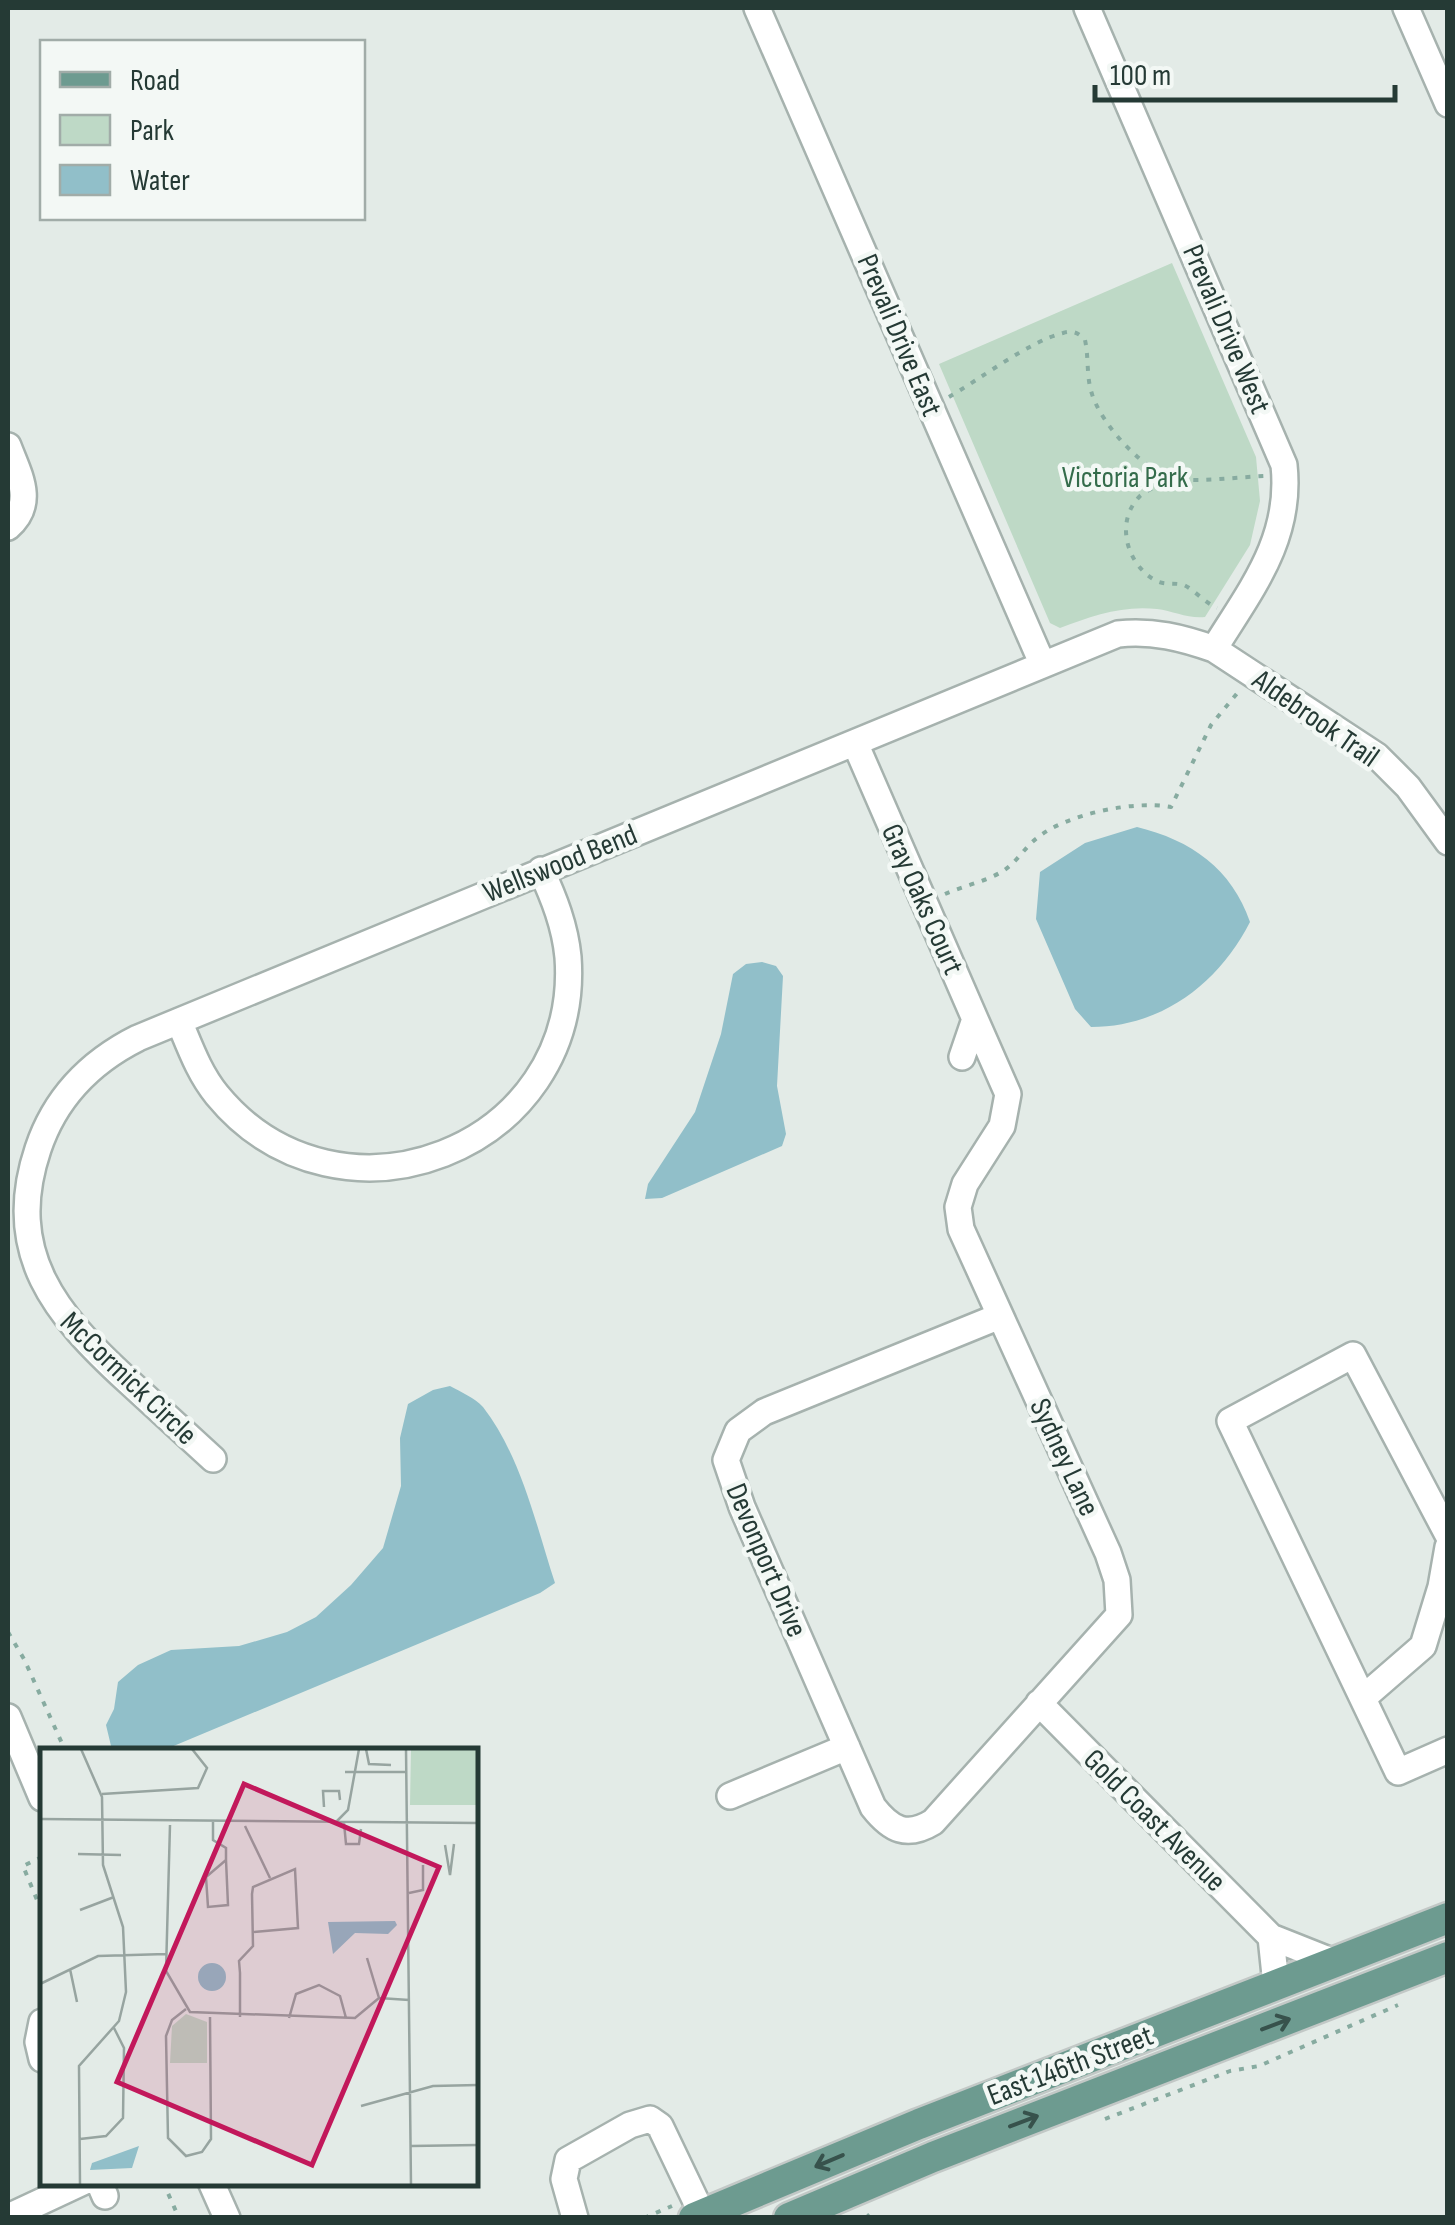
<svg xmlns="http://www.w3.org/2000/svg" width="1455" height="2225" font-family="'Sofia Sans Condensed',sans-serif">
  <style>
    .green { fill: #bed9c6 }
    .water { fill: #91bfc9 }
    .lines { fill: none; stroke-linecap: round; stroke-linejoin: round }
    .minor-casing { stroke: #a6b2ae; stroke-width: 30 }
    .major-casing { stroke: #c2c8c6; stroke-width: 35 }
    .path { stroke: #87aba0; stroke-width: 4; stroke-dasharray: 5 8; stroke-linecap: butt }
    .minor { stroke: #fff; stroke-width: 25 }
    .major { stroke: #6d9b90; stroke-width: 30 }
    .oneway { stroke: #37524c }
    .labels { text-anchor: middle; stroke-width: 9; stroke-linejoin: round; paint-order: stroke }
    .street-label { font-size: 30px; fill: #253a35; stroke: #f3f8f5 }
    .park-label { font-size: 30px; fill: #346c4b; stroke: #f3f8f5 }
    .inset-road { fill: none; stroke: #97a4a0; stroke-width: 2.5 }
    .view { fill: #c2185b; fill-opacity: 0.15; stroke: #c2185b; stroke-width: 5 }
    .inset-edge { fill: none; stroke: #253a35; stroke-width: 5 }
  </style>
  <rect width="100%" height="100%" fill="#e3ebe7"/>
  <!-- green -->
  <path class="green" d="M1172 263 1256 457 1260 501 1250 545 1205 617C1189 619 1173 611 1157 609 1123 605 1091 616 1060 628L1050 623 939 364Z"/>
  <!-- water -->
  <path class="water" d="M1137 827C1191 840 1232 869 1250 922 1219 983 1162 1027 1091 1027L1075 1009 1036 919 1040 872 1085 843Z
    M762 962 776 966 783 976 777 1086 786 1134 782 1146 662 1198 645 1199 648 1184 695 1112 721 1034 733 974 746 964Z
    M450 1386C461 1392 475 1398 483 1407 521 1456 536 1525 555 1583L540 1593 164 1750H112L106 1725 114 1709 118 1682 138 1665 171 1650 239 1646 287 1632 316 1617 351 1585 383 1548 401 1486 400 1438 408 1404 433 1390Z"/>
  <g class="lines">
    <!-- minor casing -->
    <g class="minor-casing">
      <path id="minor" d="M757 8 1042 663
        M1087 8 1284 465C1292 539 1251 589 1214 649
        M1406 8 1448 104
        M8 446C19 475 36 503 8 527
        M855 743 975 1019 962 1057
        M975 1019 1008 1094 1002 1126 965 1184 958 1207 961 1229 1108 1553 1117 1580 1119 1615 933 1822C907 1838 891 1830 873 1807L742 1507 726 1460 738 1431 764 1412 1000 1316
        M179 1021C190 1047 199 1073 217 1095 339 1243 582 1149 568 957 565 926 554 898 541 870
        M213 1459C185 1433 156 1407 128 1381 56 1315 3 1253 38 1149 55 1098 90 1062 138 1038L1118 634C1152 630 1183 638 1214 649L1377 756 1408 787 1448 842
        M1448 1535 1353 1355 1230 1421 1398 1772 1448 1750
        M1363 1698 1423 1646 1441 1587 1448 1547
        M1039 1703 1271 1937 1334 1962
        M8 1717 42 1798
        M730 1796 847 1747
        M1271 1937 1276 1985
        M42 2022 38 2042 42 2059
        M99 2182 105 2196
        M211 2182 227 2218
        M8 2217 83 2182
        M575 2218 564 2179 568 2160 630 2125 650 2119 660 2126 704 2218"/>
    </g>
    <!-- major casing -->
    <g class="major-casing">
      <path id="major" d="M694 2218 919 2124 1448 1918
        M789 2218 933 2157 1448 1957"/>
    </g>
    <!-- path -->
    <path class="path" d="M949 397C980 379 1030 341 1063 333 1073 330 1079 333 1085 340 1089 358 1086 376 1092 394 1101 424 1146 475 1178 479 1205 482 1237 477 1265 476
      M1176 479C1165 484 1149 488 1140 496 1115 521 1126 562 1153 579 1163 586 1173 582 1184 585 1193 589 1204 602 1217 608
      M945 894C963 886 987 881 1003 871 1016 863 1025 847 1037 838 1066 814 1135 800 1171 807L1211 725 1239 691
      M8 1632 24 1659 65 1750
      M42 1857 23 1866 42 1912
      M1105 2119 1230 2071 1259 2066 1398 2005
      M163 2182 179 2218
      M644 2218 672 2206
      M866 2218 874 2210"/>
    <!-- minor -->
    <use href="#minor" class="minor"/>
    <!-- major -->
    <use href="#major" class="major"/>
  </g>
  <!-- one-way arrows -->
  <defs><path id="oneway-shaft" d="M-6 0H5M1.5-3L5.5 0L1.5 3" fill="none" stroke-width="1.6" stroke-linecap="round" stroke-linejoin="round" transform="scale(2.5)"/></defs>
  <g class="oneway">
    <use href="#oneway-shaft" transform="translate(1276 2024) rotate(-21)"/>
    <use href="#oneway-shaft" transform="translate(1024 2121) rotate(-21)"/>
    <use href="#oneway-shaft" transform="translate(829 2161) rotate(157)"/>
  </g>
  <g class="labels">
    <!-- street labels -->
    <g class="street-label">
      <text transform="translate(1227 329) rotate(67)" y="10">Prevali Drive West</text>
      <text transform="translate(900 335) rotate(67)" y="10">Prevali Drive East</text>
      <text transform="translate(1316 718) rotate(35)" y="10">Aldebrook Trail</text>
      <text transform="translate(560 863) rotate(-22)" y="10">Wellswood Bend</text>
      <text transform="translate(923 899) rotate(66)" y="10">Gray Oaks Court</text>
      <text transform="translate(129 1378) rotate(44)" y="10">McCormick Circle</text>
      <text transform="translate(1065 1457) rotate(65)" y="10">Sydney Lane</text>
      <text transform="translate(767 1560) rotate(67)" y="10">Devonport Drive</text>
      <text transform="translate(1155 1820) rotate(45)" y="10">Gold Coast Avenue</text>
      <text transform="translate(1070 2065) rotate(-21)" y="10">East 146th Street</text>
    </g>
    <!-- park labels -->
    <g class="park-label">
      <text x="1125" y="487">Victoria Park</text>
    </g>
  </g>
  <!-- overview -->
  <g transform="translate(40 1748)">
    <rect width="438" height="438" fill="#e3ebe7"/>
    <path d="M371 1H437V57H370ZM146 266 167 274V315H130L132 278Z" fill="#bed9c6"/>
    <path d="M288 174 355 173 357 177 348 186 315 185 293 206ZM158 229a14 14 0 1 1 28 0a14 14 0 1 1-28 0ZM99 398 92 420 50 422 52 415Z" fill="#91bfc9"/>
    <path class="inset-road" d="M326 1 329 16 351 17M366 1 371 437M305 24H366M62 46 158 40 167 20 152 1M284 59 283 43H299L300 52M0 71 438 75M173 72V92L186 100V112L188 157 168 159 166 129 186 112M297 73 308 62 319 1M304 75 306 96H319L321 81M130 77 126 223 150 264 315 270 339 250M205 78 230 130M405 97 410 127 414 96M38 106 81 107M369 145 383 142V117M40 162 74 149M327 210 339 250M30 221 37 254M200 225 199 213 213 198 212 146 213 139 255 121 258 180 213 184M200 225V269M0 236 58 208 126 206M339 250 369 252M146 261 132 272 126 288 128 390 146 408 162 404 171 391 170 269M249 270 256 246 279 237 300 248 306 270M321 358 393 338 438 337M40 391 66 388 83 370 84 300 74 280M371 398 438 397M40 437 39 318 79 273 86 244 83 179 63 117 62 49 41 1"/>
    <path class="view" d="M204 36 399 119 272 417 77 334Z"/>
    <rect width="438" height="438" class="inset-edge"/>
  </g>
  <!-- border -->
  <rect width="1455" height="2225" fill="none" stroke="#253a35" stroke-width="20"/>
  <!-- legend -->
  <rect x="40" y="40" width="325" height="180" fill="#f3f8f5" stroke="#a1aca8" stroke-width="2.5"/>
  <rect x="60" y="72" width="50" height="15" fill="#6d9b90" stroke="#a1aca8" stroke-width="2.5"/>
  <text x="130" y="90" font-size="30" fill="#253a35">Road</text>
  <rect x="60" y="115" width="50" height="30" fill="#bed9c6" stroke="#a1aca8" stroke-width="2.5"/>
  <text x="130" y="140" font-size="30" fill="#253a35">Park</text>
  <rect x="60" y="165" width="50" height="30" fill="#91bfc9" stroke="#a1aca8" stroke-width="2.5"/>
  <text x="130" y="190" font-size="30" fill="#253a35">Water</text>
  <!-- scale -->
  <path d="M1095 85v15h300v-15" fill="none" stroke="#253a35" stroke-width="5"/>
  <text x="1110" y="85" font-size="30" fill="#253a35" stroke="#f3f8f5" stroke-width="8" paint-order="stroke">100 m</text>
</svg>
